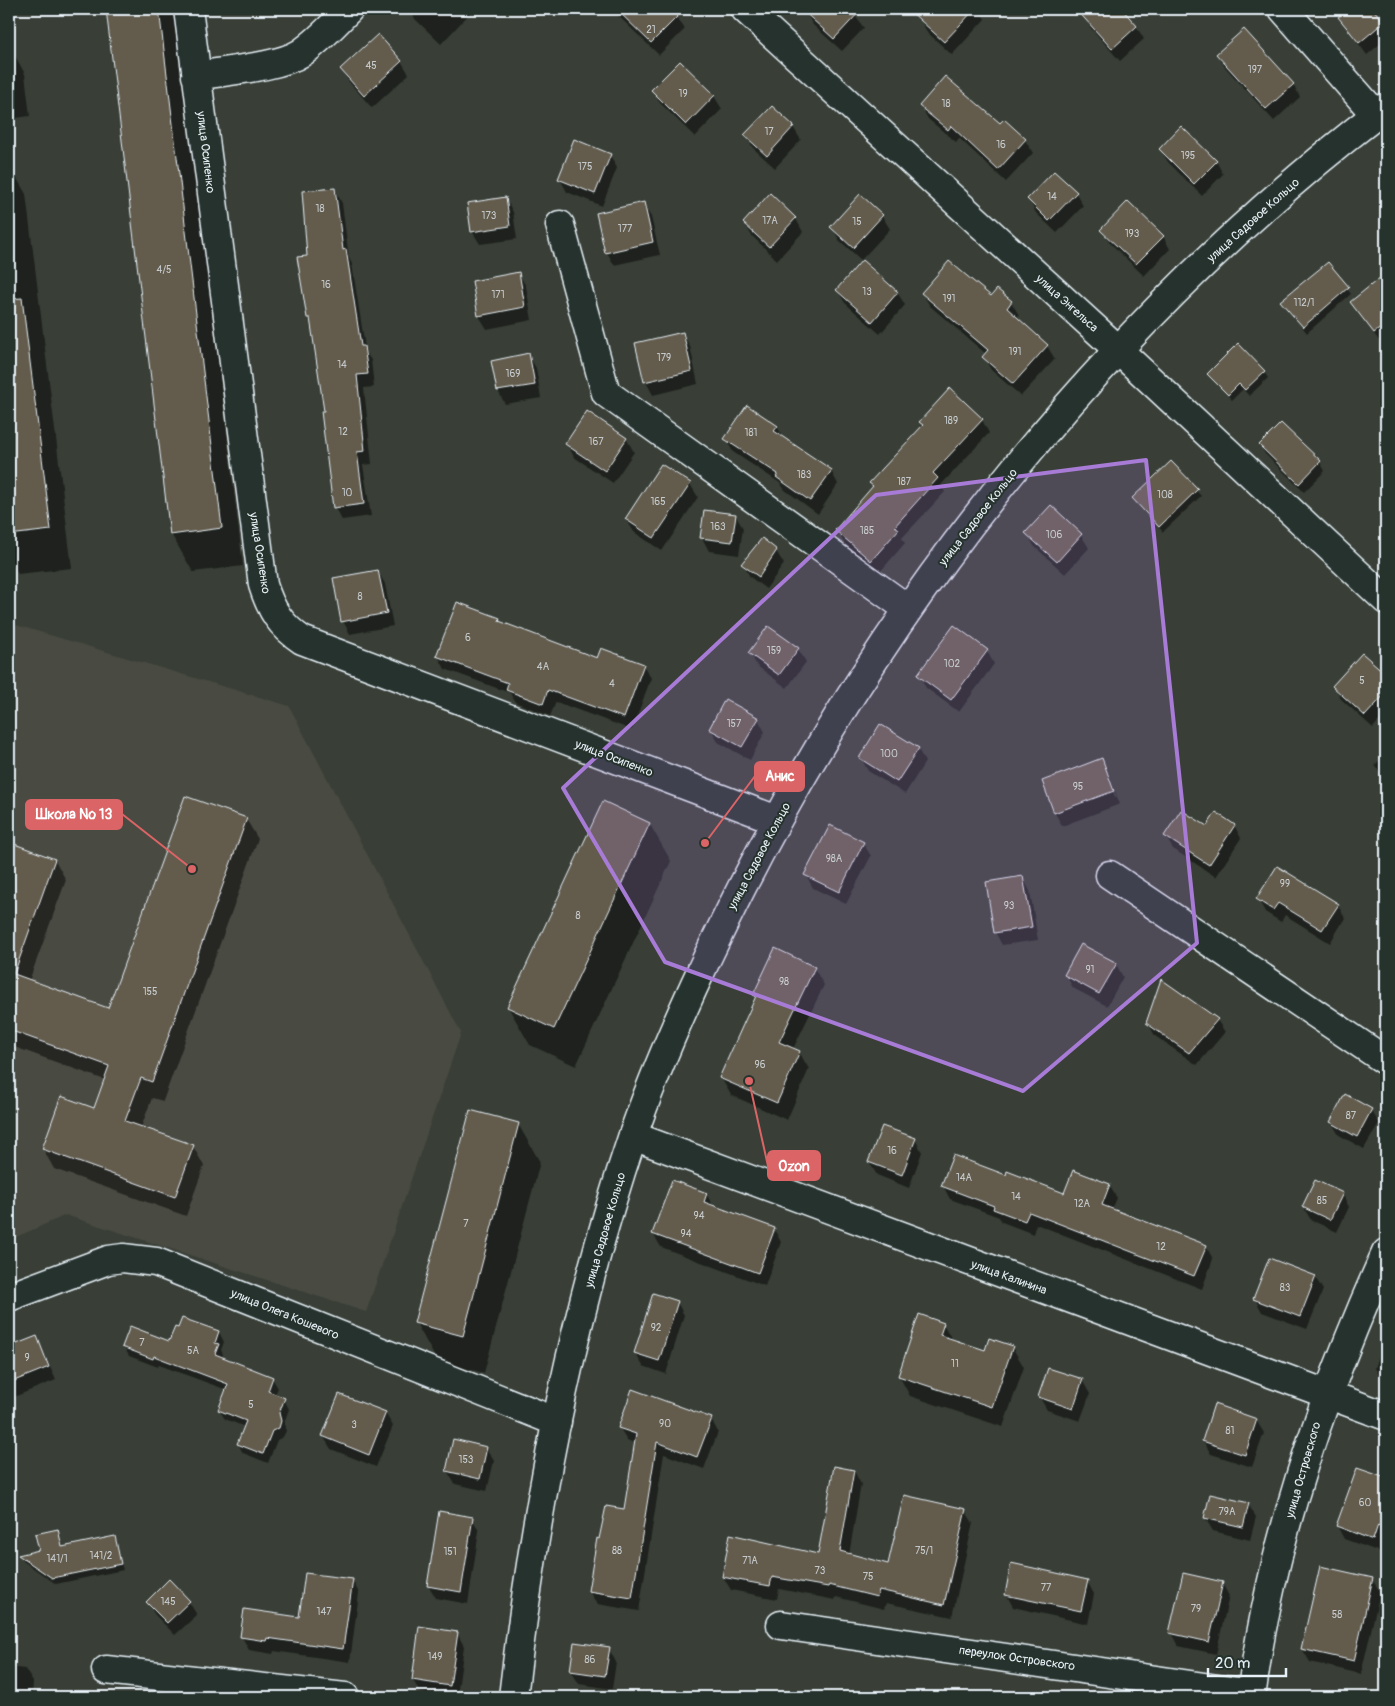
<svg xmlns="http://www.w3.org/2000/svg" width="1395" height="1706" font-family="Pangolin,sans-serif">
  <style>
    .built { fill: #494b42 }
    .shadow { fill: #0007; fill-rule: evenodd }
    .building { fill: #645c4e; stroke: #e8f1f8 }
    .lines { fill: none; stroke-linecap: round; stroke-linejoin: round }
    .minor-casing { stroke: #e8f1f8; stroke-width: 31 }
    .major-casing { stroke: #e8f1f8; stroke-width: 31 }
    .minor { stroke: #26332d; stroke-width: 28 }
    .major { stroke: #26332d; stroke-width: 28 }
    .marked { fill: #a77bd6; fill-opacity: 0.2; stroke: #a77bd6; stroke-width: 4; stroke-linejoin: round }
    .labels { text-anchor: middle; stroke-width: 4; stroke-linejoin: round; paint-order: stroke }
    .number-label { font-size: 10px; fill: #c7ccce }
    .street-label { font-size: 12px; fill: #e8f1f8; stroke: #26332d }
    .leader { fill: none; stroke: #db6466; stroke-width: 2 }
    .callout-dot { fill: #db6466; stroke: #26332d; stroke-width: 2 }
    .callout { fill: #db6466; stroke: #db6466; stroke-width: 2 }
    .callout-label { font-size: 14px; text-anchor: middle; font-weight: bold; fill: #fff }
  </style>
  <rect width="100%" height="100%" fill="#393f37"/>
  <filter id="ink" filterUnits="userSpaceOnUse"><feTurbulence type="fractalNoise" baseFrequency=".02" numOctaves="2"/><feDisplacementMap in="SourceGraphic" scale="10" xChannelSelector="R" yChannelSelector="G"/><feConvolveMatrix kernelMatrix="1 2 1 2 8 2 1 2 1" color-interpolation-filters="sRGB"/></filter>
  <g filter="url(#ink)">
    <!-- built -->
    <path class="built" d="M9 623 289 706 461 1033 366 1312 66 1215 9 1240Z"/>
    <!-- shadow -->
    <path class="shadow" d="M108 9H170L177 21 243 566 193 572 171 534Z
      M410 9H474L441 44 415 19Z
      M611 9H671L685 29 659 55Z
      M808 9H850L864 28 842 51 813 25 805 12Z
      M929 9H979L985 19 952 55 927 32 920 19Z
      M1089 9H1120L1136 26 1144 39 1120 61 1090 27 1083 14Z
      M1350 9H1372L1386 28V39L1367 55 1339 17Z
      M9 45 25 74 30 116 9 119Z
      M1217 54 1293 84 1300 97 1274 121 1225 67Z
      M401 61 409 74 372 108 349 82 342 69Z
      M680 62 714 96 722 109 695 137 660 103 653 90Z
      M921 106 1000 124 1025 140 1033 153 1006 182 959 138 956 142 928 119Z
      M772 107 793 127 801 140 775 168 753 148 746 135Z
      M1160 149 1216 161 1223 174 1202 196 1168 162Z
      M610 155 617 168 602 206 567 192 560 179Z
      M9 165 26 194 72 568 18 574 9 558Z
      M335 190 342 203 349 258 352 264 366 353 371 360 374 387 364 388 372 464 363 465 371 516 342 520 334 507 326 412 312 325 308 318V257Z
      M1076 193 1083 206 1057 233 1036 213 1029 200Z
      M770 195 796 219 803 232 777 260 752 236 744 223Z
      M860 196 882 216 890 229 861 260 839 240 832 227Z
      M506 199 513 212 517 239 480 244 472 231Z
      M643 204 651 217 660 255 614 265 607 252Z
      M1102 230 1163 236 1170 249 1144 276 1110 243Z
      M1328 263 1351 294 1307 333 1282 302Z
      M518 273 526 286 532 320 487 329 479 316Z
      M1381 279 1386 285V343L1383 346 1351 303Z
      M837 290 897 292 905 305 880 334 845 303Z
      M997 290 1011 302 1019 315 1016 318 1047 346 1055 359 1021 396 991 370 984 357 986 354 930 306 922 293 991 298Z
      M682 333 690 346 698 384 653 395 646 382 637 344Z
      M528 355 536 368 541 398 505 404 498 391 492 362Z
      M1264 372 1268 378 1249 396 1243 389 1232 400 1208 374Z
      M982 420 989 433 941 485 945 492 902 538 905 543 879 573 844 543 837 530 874 488 871 483 923 425 921 422Z
      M1281 424 1320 462 1325 471 1304 492 1265 454 1260 445Z
      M777 426 784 439 831 471 838 484 818 514 785 490 780 483 733 452 726 439Z
      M626 438 634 452 613 483 574 457 567 444Z
      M1171 463 1201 496 1163 532 1134 498Z
      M690 484 698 497 662 551 634 532 626 519Z
      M1051 507 1081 535 1089 548 1065 574 1034 546 1027 533Z
      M735 515 743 528 739 555 709 551 702 538Z
      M776 551 784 564 766 589 750 577 743 564Z
      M378 571 385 584 393 626 350 634 343 621Z
      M499 619 502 623 598 659 643 665 651 678 632 730 556 702 550 716 515 702 510 693 445 669 438 656Z
      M798 649 806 662 787 688 757 666 750 653Z
      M987 651 994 664 959 712 926 688 919 675Z
      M1362 655 1386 676V713L1373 728 1341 699 1334 686Z
      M758 719 765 732 750 760 718 742 711 729Z
      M918 749 925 762 905 794 868 771 861 758Z
      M1386 754V781L1375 765Z
      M1101 760 1120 804 1062 826 1055 813ZM1105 772H1108L1117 796 1115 797Z
      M246 819 258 839 163 1101 152 1098 141 1128 193 1146 204 1166 186 1216 54 1169 43 1149 94 1110 105 1080 9 1045V844L55 860 66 880 29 981 109 1010Z
      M649 823 671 861 576 1066 530 1045 508 1007Z
      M1234 825 1241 838 1216 877 1173 849 1165 836Z
      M863 843 871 856 846 904 813 888 806 875Z
      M1023 878 1030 891 1038 940 1002 945 995 932Z
      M1258 899 1338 905 1345 918 1330 943 1285 915 1281 922 1265 912Z
      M1116 964 1123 977 1107 1006 1073 988 1066 975Z
      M814 968 824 985 793 1049 799 1052 809 1069 787 1120 731 1095 721 1078 756 998 754 995Z
      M1217 1020 1225 1032 1197 1065 1155 1036 1148 1023Z
      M1371 1110 1379 1123 1364 1149 1339 1135 1331 1122Z
      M518 1124 540 1162 484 1373 437 1361 416 1323Z
      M915 1139 922 1152 909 1188 877 1175 869 1162Z
      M1006 1177 1064 1194 1109 1185 1117 1198 1112 1210 1206 1246 1213 1259 1202 1289 1036 1224 1033 1234 1002 1222 999 1217 950 1199 943 1186Z
      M1342 1193 1349 1207 1337 1232 1311 1220 1303 1207Z
      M706 1194 714 1207 774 1229 781 1242 765 1286 661 1247 653 1234Z
      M1315 1277 1323 1290 1307 1329 1262 1312 1255 1299Z
      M677 1302 684 1315 666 1374 643 1366 635 1353Z
      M183 1319 219 1332 224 1342 221 1350 223 1354 222 1358 272 1378 278 1388 274 1396 284 1399 289 1409 284 1423 286 1431 283 1437 277 1440 268 1463 243 1453 238 1444 245 1427 225 1419 219 1410 227 1390 159 1365 158 1367 129 1356 124 1347 170 1342Z
      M943 1324 953 1341 986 1352 1012 1347 1024 1367 1003 1427 910 1396 899 1376Z
      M1386 1336V1383L1382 1381 1375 1368Z
      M36 1337 56 1380 9 1399V1348Z
      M1082 1380 1090 1394 1080 1421 1047 1410 1039 1396Z
      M385 1413 393 1426 376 1467 331 1449 323 1436Z
      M711 1419 718 1432 704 1469 664 1454 639 1611 597 1604 589 1591 600 1540 625 1511 636 1444 627 1440 619 1427Z
      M1256 1420 1264 1433 1252 1467 1211 1454 1203 1441Z
      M486 1448 494 1461 487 1491 455 1484 447 1471Z
      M1358 1469 1386 1480V1538L1380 1552 1344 1539 1337 1526Z
      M854 1471 861 1484 849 1555 889 1565 965 1510 973 1523 952 1617 886 1603 884 1609 836 1597 835 1600 779 1589 777 1599 731 1590 723 1577 819 1555Z
      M1248 1504 1256 1517 1250 1540 1213 1531 1205 1518Z
      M472 1518 479 1531 468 1604 436 1598 428 1585Z
      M58 1531 63 1548 114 1538 123 1570 56 1584 23 1561 20 1555 40 1550Z
      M1372 1579 1380 1592 1361 1674 1310 1662 1302 1649Z
      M352 1580 359 1593 350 1662 274 1651 273 1654 249 1650 242 1637 300 1619Z
      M1087 1581 1094 1594 1088 1624 1013 1607 1006 1594Z
      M1222 1583 1229 1596 1216 1654 1178 1646 1171 1633Z
      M147 1602H189L197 1615 175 1635 155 1615Z
      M457 1633 464 1646 457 1697 420 1693 413 1680Z
      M609 1649 616 1662 612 1689 579 1684 571 1671Z
      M9 1667 25 1669 33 1682 32 1697H9Z"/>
    <!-- building -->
    <path class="building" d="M106 9H159L222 528 170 535Z
      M616 9H685L651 43Z
      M801 9H862L834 39Z
      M908 9H975L944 42Z
      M1076 9H1122L1137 26 1112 49Z
      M1348 9H1373L1384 22 1359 43 1338 17Z
      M1244 29 1294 84 1266 109 1216 54Z
      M378 34 402 61 364 96 340 69Z
      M680 61 715 95 686 125 651 90Z
      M945 76 1000 123 1004 119 1026 139 998 170 951 126 948 130 919 106Z
      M772 106 794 126 767 156 744 135Z
      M1181 126 1217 161 1194 184 1159 149Z
      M574 139 611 154 595 194 558 179Z
      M1054 171 1077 192 1049 221 1027 199Z
      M335 188 343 250 346 249 361 346H364L368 374 357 375 365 451 357 452 364 504 333 508 321 411H324L310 318H307L297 257 307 256 302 191Z
      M770 193 796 218 769 247 743 223Z
      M860 194 883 215 853 248 830 227Z
      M506 197 510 226 471 232 467 203Z
      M1128 201 1164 236 1136 264 1100 230Z
      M644 202 653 242 605 253 596 213Z
      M862 260 898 292 872 322 836 290Z
      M949 261 991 296 997 289 1012 301 1007 308 1048 345 1013 384 982 357 988 350 921 293Z
      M1328 262 1349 287 1303 327 1280 301Z
      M519 272 525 307 478 316 472 281Z
      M1386 273V324L1374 333 1350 302Z
      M22 298 51 530 9 535V299Z
      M683 332 692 371 644 382 635 343Z
      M1238 343 1265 371 1245 390 1239 384 1228 395 1207 374Z
      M529 353 535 385 497 391 491 361Z
      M950 388 983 419 933 473 938 478 895 526 899 529 871 561 835 530 873 486 869 483 923 425 919 422Z
      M747 405 778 426 774 431 832 470 810 501 776 477 778 474 724 439Z
      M587 411 627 438 605 471 565 444Z
      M1281 423 1321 461 1299 484 1259 445Z
      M1171 461 1198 489 1159 527 1132 498Z
      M661 464 691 483 654 538 625 519Z
      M1051 505 1082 534 1057 562 1025 533Z
      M704 510 736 514 732 542 700 538Z
      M762 538 777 550 759 577 741 564Z
      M378 570 387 613 341 622 333 578Z
      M457 602 500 618 499 621 597 658 601 648 644 664 624 718 548 690 543 704 506 690 508 683 436 656Z
      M954 625 988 650 951 700 917 675Z
      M768 626 799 648 779 675 748 653Z
      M1362 653 1386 674V693L1365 716 1332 686Z
      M725 699 759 718 742 747 709 729Z
      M880 724 919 748 897 782 859 758Z
      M1102 758 1114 791 1054 813 1042 781Z
      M185 796 247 818 152 1082 141 1078 125 1121 194 1145 175 1197 42 1149 61 1096 94 1108 109 1066 9 1030V842L55 859 14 974 108 1008Z
      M603 801 650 823 554 1029 507 1007Z
      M1181 810 1207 826 1216 812 1235 825 1209 865 1164 836Z
      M830 825 864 842 839 892 804 875Z
      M1277 866 1339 904 1322 930 1278 903 1273 910 1256 899Z
      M1023 876 1032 927 994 933 986 882Z
      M1081 944 1117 963 1099 994 1064 975Z
      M775 948 815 967 779 1042 800 1051 777 1103 719 1078 756 996 753 995Z
      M1161 979 1218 1019 1189 1053 1146 1023Z
      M1345 1094 1372 1109 1357 1137 1330 1122Z
      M470 1110 519 1123 463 1336 414 1323Z
      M882 1126 916 1138 902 1175 868 1162Z
      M953 1155 1006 1175 1007 1171 1064 1193 1073 1170 1110 1184 1102 1205 1207 1245 1194 1276 1029 1212 1025 1221 993 1209 994 1206 941 1186Z
      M672 1180 707 1193 704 1202 775 1228 758 1273 652 1234Z
      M1315 1180 1343 1193 1330 1220 1302 1207Z
      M1269 1258 1316 1276 1300 1317 1253 1299Z
      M653 1293 678 1301 659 1361 634 1353Z
      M919 1314 944 1323 940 1335 985 1350 989 1338 1013 1346 992 1407 898 1376Z
      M182 1318 219 1331 215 1343 219 1344 215 1354 273 1377 268 1391 285 1398 279 1413 281 1421 279 1428 272 1431 263 1454 237 1444 246 1421 218 1410 228 1384 154 1356 153 1359 122 1347 130 1326 169 1341 175 1327 178 1328Z
      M37 1336 49 1367 9 1383V1347Z
      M1048 1368 1083 1379 1073 1409 1038 1397Z
      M632 1389 712 1418 697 1457 657 1442 632 1598 588 1591 597 1538 599 1539 606 1506 624 1509 636 1434 618 1428Z
      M339 1394 386 1412 369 1455 322 1436Z
      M1214 1404 1257 1419 1245 1455 1202 1441Z
      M453 1439 487 1447 480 1479 446 1471Z
      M834 1466 854 1470 840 1551 888 1564 904 1495 966 1509 944 1605 879 1590 877 1597 829 1585 828 1587 772 1577 770 1586 722 1577 730 1534 818 1554Z
      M1357 1468 1386 1478V1528L1378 1525 1373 1540 1336 1526Z
      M1210 1494 1249 1503 1243 1527 1204 1518Z
      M439 1511 473 1517 461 1592 427 1586Z
      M58 1529 62 1547 115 1536 121 1564 52 1578 18 1555 39 1550 35 1534Z
      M1011 1563 1088 1580 1081 1611 1005 1595Z
      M1320 1566 1373 1578 1354 1661 1301 1649Z
      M305 1573 353 1579 343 1649 267 1638 266 1641 240 1637 244 1609 299 1617Z
      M1183 1573 1223 1582 1209 1642 1169 1633Z
      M169 1579 190 1601 167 1623 146 1602Z
      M419 1626 458 1632 450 1686 412 1680Z
      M574 1642 610 1647 605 1676 570 1671Z"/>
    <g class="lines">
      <!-- minor casing -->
      <g class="minor-casing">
        <path id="minor" d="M188 9 263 585C271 610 280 625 302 640L777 820
          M745 9 1100 333 1386 600
          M1283 9 1376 115
          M196 76C224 71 279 67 301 53 319 41 334 24 349 9
          M560 225 606 393 908 609
          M1110 875 1386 1061
          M633 1136 1386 1416
          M9 1297 108 1260 123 1258 156 1262 557 1422
          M781 1625 1252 1694
          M106 1670 345 1697
          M1251 1697C1271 1543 1322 1394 1386 1253"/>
      </g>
      <!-- major casing -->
      <g class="major-casing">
        <path id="major" d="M513 1697C535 1508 571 1319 632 1138 661 1053 700 970 741 889 895 586 1116 314 1386 107"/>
      </g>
      <!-- minor -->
      <use href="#minor" class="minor"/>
      <!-- major -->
      <use href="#major" class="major"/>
    </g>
  </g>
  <!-- marked area -->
  <path class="marked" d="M1146 460 1197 943 1023 1091 665 962 563 788 876 495Z"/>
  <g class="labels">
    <!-- number labels -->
    <g class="number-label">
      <text x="651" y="33">21</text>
      <text x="371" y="69">45</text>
      <text x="1255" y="73">197</text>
      <text x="683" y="97">19</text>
      <text x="946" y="107">18</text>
      <text x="769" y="135">17</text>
      <text x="1001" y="148">16</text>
      <text x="1188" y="159">195</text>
      <text x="585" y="170">175</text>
      <text x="1052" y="200">14</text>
      <text x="320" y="212">18</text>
      <text x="489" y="219">173</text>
      <text x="770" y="224">17А</text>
      <text x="857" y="225">15</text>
      <text x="625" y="232">177</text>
      <text x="1132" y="237">193</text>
      <text x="164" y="273">4/5</text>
      <text x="326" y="288">16</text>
      <text x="867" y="295">13</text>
      <text x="498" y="298">171</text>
      <text x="949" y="302">191</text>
      <text x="1304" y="306">112/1</text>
      <text x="1015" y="355">191</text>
      <text x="664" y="361">179</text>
      <text x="342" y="368">14</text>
      <text x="513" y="377">169</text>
      <text x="951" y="424">189</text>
      <text x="343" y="435">12</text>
      <text x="751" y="436">181</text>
      <text x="596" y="445">167</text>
      <text x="804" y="478">183</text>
      <text x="904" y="485">187</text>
      <text x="347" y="496">10</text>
      <text x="1165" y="498">108</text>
      <text x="658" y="505">165</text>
      <text x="718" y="530">163</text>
      <text x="867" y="534">185</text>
      <text x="1054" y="538">106</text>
      <text x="360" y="600">8</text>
      <text x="468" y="641">6</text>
      <text x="774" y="654">159</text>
      <text x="952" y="667">102</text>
      <text x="543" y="670">4А</text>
      <text x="1362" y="684">5</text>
      <text x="612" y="687">4</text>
      <text x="734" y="727">157</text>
      <text x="889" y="757">100</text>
      <text x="1078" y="790">95</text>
      <text x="834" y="862">98А</text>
      <text x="1285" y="887">99</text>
      <text x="1009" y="909">93</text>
      <text x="578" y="919">8</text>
      <text x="1090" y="973">91</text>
      <text x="784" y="985">98</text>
      <text x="150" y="995">155</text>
      <text x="760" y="1068">96</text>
      <text x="1351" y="1119">87</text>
      <text x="892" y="1154">16</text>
      <text x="964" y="1181">14А</text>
      <text x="1016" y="1200">14</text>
      <text x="1322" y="1204">85</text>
      <text x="1082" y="1207">12А</text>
      <text x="699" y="1219">94</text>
      <text x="466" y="1227">7</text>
      <text x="686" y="1237">94</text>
      <text x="1161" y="1250">12</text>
      <text x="1285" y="1291">83</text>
      <text x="656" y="1331">92</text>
      <text x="142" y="1346">7</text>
      <text x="193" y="1354">5А</text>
      <text x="27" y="1361">9</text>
      <text x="955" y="1367">11</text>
      <text x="251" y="1408">5</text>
      <text x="665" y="1427">90</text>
      <text x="354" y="1428">3</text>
      <text x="1230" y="1434">81</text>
      <text x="466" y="1463">153</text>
      <text x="1365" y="1506">60</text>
      <text x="1227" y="1515">79А</text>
      <text x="617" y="1554">88</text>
      <text x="924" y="1554">75/1</text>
      <text x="450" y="1555">151</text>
      <text x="101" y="1559">141/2</text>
      <text x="57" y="1562">141/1</text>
      <text x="750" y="1564">71А</text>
      <text x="820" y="1574">73</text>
      <text x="868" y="1580">75</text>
      <text x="1046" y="1591">77</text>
      <text x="168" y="1605">145</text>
      <text x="1196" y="1612">79</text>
      <text x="324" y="1615">147</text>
      <text x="1337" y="1618">58</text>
      <text x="435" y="1660">149</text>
      <text x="590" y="1663">86</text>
    </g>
    <!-- street labels -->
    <g class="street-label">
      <text transform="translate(206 152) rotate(83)" y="4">улица Осипенко</text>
      <text transform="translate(1253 220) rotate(-42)" y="4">улица Садовое Кольцо</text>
      <text transform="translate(1067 303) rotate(42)" y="4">улица Энгельса</text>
      <text transform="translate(978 517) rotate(-52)" y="4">улица Садовое Кольцо</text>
      <text transform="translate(260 553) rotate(81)" y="4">улица Осипенко</text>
      <text transform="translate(614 758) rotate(21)" y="4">улица Осипенко</text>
      <text transform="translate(759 856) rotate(-62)" y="4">улица Садовое Кольцо</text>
      <text transform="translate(605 1230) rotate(-74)" y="4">улица Садовое Кольцо</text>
      <text transform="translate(1009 1277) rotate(20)" y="4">улица Калинина</text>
      <text transform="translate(285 1314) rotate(22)" y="4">улица Олега Кошевого</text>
      <text transform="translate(1303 1470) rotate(-74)" y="4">улица Островского</text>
      <text transform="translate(1017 1658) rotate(8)" y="4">переулок Островского</text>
    </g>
  </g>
  <!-- callouts -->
  <path class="leader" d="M705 843L755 776M192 869L122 814M749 1081L768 1166"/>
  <g class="callout-dot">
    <circle cx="705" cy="843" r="5"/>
    <circle cx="192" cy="869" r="5"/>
    <circle cx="749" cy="1081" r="5"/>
  </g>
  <g class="callout">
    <rect x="755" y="762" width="49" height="29" rx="5"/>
    <rect x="26" y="800" width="96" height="29" rx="5"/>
    <rect x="768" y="1151" width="52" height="29" rx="5"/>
  </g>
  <g class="callout-label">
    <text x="780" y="781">Анис</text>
    <text x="74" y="819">Школа № 13</text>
    <text x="794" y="1171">Ozon</text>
  </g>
  <!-- margin -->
  <rect width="1395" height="1706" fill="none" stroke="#26332d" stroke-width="30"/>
  <rect x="15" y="15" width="1365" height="1676" fill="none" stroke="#e8f1f8" stroke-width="2" filter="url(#ink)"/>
  <!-- scale -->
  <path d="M1208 1668v8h78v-8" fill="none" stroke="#e8f1f8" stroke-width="2.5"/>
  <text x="1215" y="1668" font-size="15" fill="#e8f1f8" stroke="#26332d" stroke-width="4" paint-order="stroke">20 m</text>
</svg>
